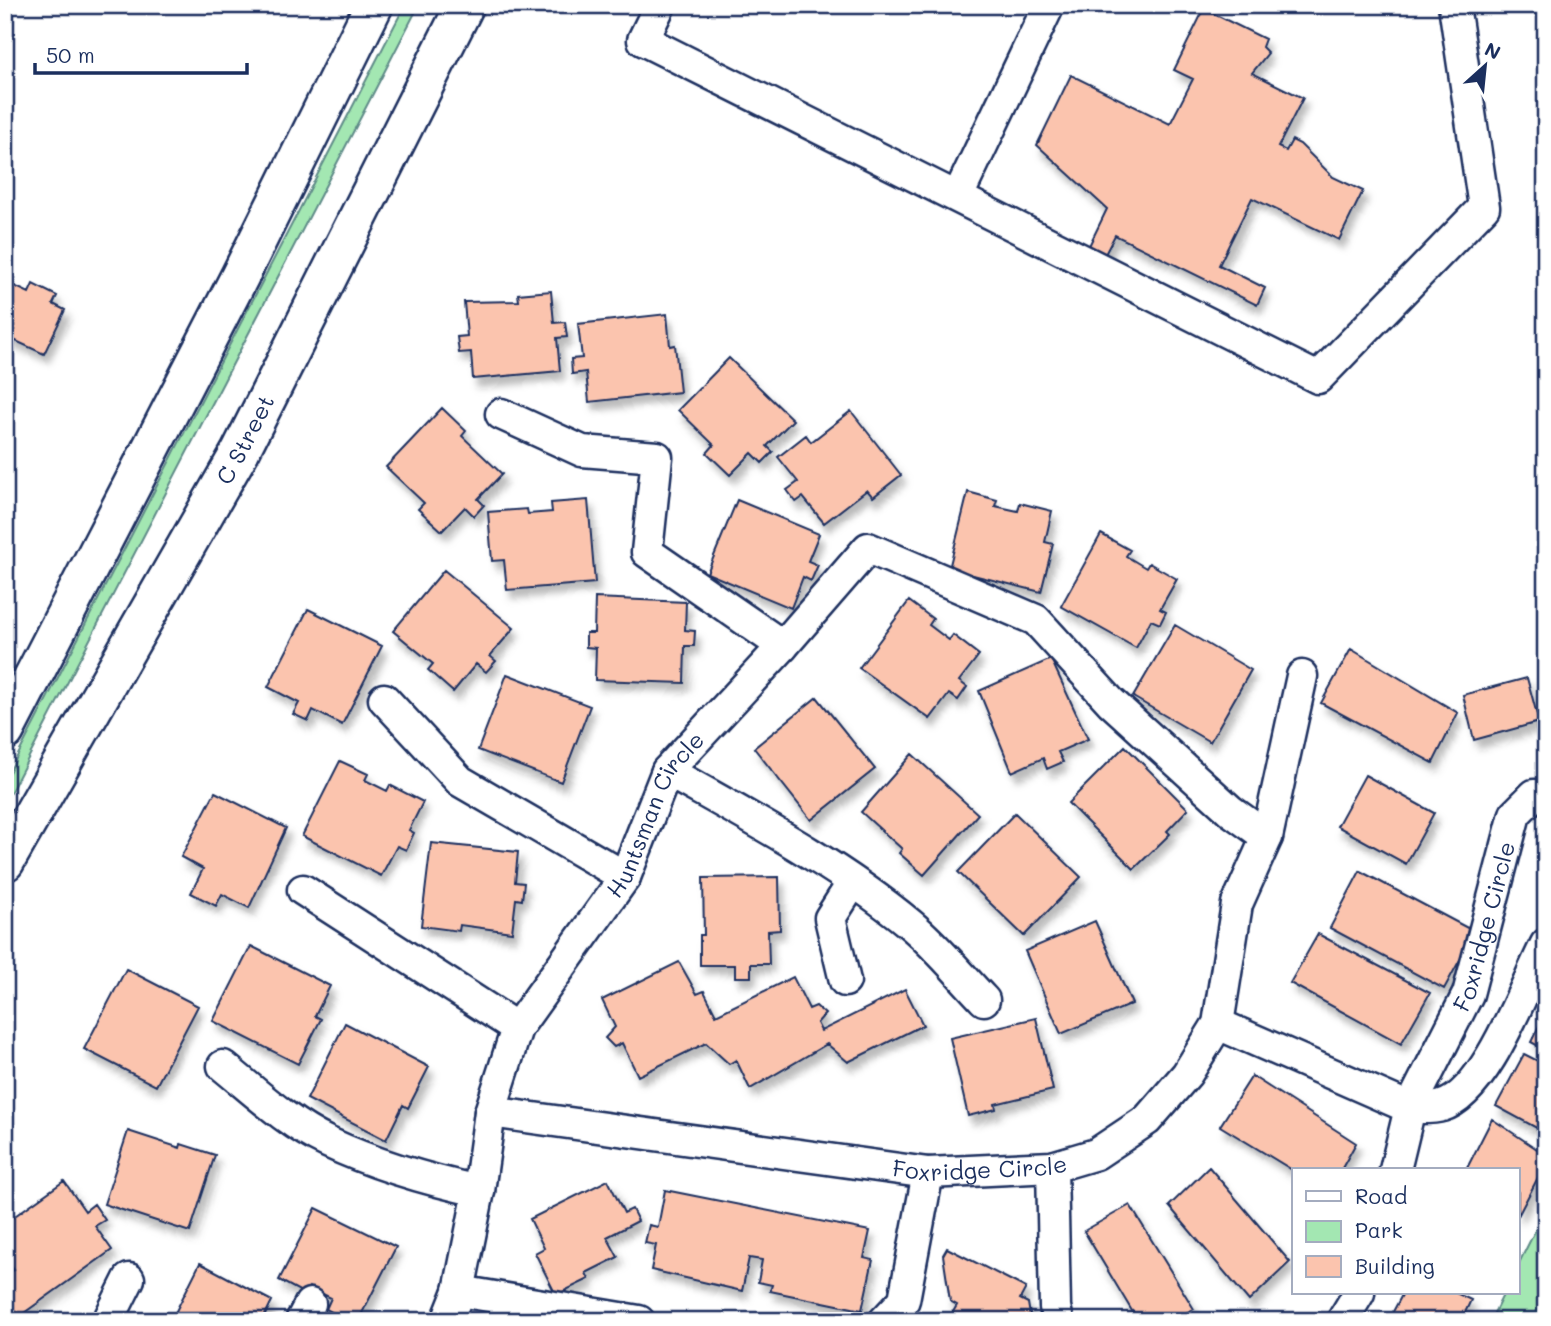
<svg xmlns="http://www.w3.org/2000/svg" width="1551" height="1326" font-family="Mali,sans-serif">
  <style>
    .green { fill: #a3e7b2; stroke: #5f8b88; stroke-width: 2 }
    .building { fill: #fbc4ae; stroke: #1b2f5e; stroke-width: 2; filter: url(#shadow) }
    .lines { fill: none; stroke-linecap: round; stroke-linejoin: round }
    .minor-casing { stroke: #1b2f5e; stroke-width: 35 }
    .major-casing { stroke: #1b2f5e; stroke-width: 42 }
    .minor { stroke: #fff; stroke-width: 30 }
    .major { stroke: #fff; stroke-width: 37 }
    .labels { text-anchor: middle; stroke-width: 7; stroke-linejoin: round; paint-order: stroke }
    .street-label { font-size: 23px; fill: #1b2f5e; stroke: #fff }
  </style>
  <defs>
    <filter id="shadow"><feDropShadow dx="4.5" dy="8" stdDeviation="3.5" flood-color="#0004"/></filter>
  </defs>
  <rect width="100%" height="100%" fill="#fff"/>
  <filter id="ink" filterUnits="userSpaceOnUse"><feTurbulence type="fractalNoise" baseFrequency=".0143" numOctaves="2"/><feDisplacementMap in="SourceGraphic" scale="14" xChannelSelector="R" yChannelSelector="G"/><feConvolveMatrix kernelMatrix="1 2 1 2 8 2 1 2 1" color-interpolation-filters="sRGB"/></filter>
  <g filter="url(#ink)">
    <!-- green -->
    <path class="green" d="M405 5H419L5 803V780Z
      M1546 1209V1321H1490L1504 1293H1518V1265Z"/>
    <!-- building -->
    <path class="building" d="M1204 9 1265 39 1262 47 1268 53 1252 73 1303 98 1278 147 1286 151 1292 140 1300 144 1333 177 1363 191 1339 240 1252 198 1219 265 1265 288 1257 305 1115 235 1101 262 1085 254 1107 209 1037 145 1071 75 1170 124 1193 79 1174 70Z
      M8 283 29 293 33 284 57 296 53 304 65 310 44 354 5 336V290Z
      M551 291 554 323 565 322 567 337 557 338 560 371 473 379 471 352 459 353 457 337 467 336 464 302 519 301 518 294Z
      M667 314 670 346 675 345 680 392 589 402 586 372 572 374 571 359 582 358 578 324Z
      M729 358 793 420 767 446 773 452 762 463 752 453 730 475 707 453 714 445 678 410Z
      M442 408 466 431 462 436 502 474 478 499 484 505 474 516 465 507 442 531 418 509 424 503 386 467Z
      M851 411 901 475 873 497 867 490 824 523 803 497 796 502 787 490 798 482 778 457 806 435 811 442Z
      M968 492 997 500 995 506 1018 511 1020 503 1052 511 1045 542 1053 544 1041 592 949 569Z
      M588 500 595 583 507 590 504 560 492 561 488 512 527 509 528 514 552 512 551 503Z
      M737 500 819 534 808 561 818 565 811 581 803 577 791 608 707 573Z
      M1101 534 1130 550 1126 556 1146 568 1149 563 1177 579 1160 609 1166 612 1160 624 1151 620 1136 648 1061 606Z
      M444 570 514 628 490 656 496 661 486 672 476 664 453 692 428 670 433 664 393 631Z
      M595 598 686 602 685 630 695 631 694 646H685L684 683 595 680 596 648 586 647V633H594Z
      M909 601 933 619 929 625 949 640 953 635 979 655 959 681 967 687 958 700 949 694 930 719 859 668Z
      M308 609 382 646 342 725 313 710 308 721 293 714 299 703 268 687Z
      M1175 625 1251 670 1210 742 1133 697Z
      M1351 649 1458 713 1433 763 1321 703Z
      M1051 659 1088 739 1058 752 1063 762 1047 769 1043 758 1012 772 979 691Z
      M507 674 590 706 561 782 478 750Z
      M1527 678 1539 722 1474 740 1463 695Z
      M817 697 875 769 811 820 754 748Z
      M1125 746 1188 809 1167 831 1170 834 1134 869 1068 803Z
      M912 754 978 814 924 875 899 853 902 849 861 812Z
      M340 761 368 774 365 780 387 791 390 785 423 802 409 830 414 833 406 850 397 846 381 876 302 836Z
      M1365 775 1434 813 1406 864 1337 826Z
      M215 792 286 828 249 908 222 894 216 906 191 893 203 869 181 857Z
      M1015 813 1081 877 1024 936 958 872Z
      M431 843 518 852 515 882 524 883 522 900 516 899 512 932 460 925 459 931 421 926Z
      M1360 871 1475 932 1444 989 1330 928Z
      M779 877 780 930 768 931 769 964H751V977H735V965H700V935H704L703 878Z
      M1095 921 1132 1004 1061 1034 1025 951Z
      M1318 934 1430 993 1401 1044 1290 983Z
      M251 946 330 986 315 1016 321 1019 298 1064 213 1021Z
      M679 962 697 994 704 991 716 1015 793 977 809 1009 816 1006 825 1014 817 1023 821 1031 905 989 923 1025 848 1062 827 1044 750 1089 736 1060 729 1064 706 1043 638 1076 622 1043 614 1047 605 1038 615 1027 602 1000Z
      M126 969 198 1006 156 1086 84 1049Z
      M1546 1012V1050L1531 1042Z
      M1036 1018 1053 1090 995 1104 996 1109 968 1116 950 1038Z
      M345 1023 429 1067 408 1108 403 1105 386 1140 307 1099Z
      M1524 1054 1546 1065V1133L1496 1106Z
      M1252 1076 1356 1143 1341 1170 1294 1171 1220 1126Z
      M1492 1119 1546 1155V1162L1518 1216V1170H1466Z
      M128 1131 180 1148 181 1144 215 1155 190 1232 104 1204Z
      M1209 1167 1290 1262 1249 1301 1169 1206Z
      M608 1180 624 1213 632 1209 638 1221 607 1237 618 1257 586 1273 589 1279 556 1295 535 1253 544 1248 530 1219Z
      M64 1181 85 1211 94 1204 105 1220 95 1226 112 1250 24 1313 30 1321H5V1276L14 1270 5 1258V1223Z
      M665 1190 870 1231 864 1258 873 1260 862 1310 770 1291 772 1285 758 1282 762 1260 749 1258 742 1291 651 1270 656 1245 645 1243 649 1225 658 1227Z
      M1130 1205 1194 1309 1170 1321H1138L1084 1231Z
      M316 1208 396 1247 358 1321H348L326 1309 331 1298 309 1287 305 1294 279 1280Z
      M947 1248 1026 1288 1020 1299 1028 1303 1031 1321H954L953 1312 957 1305 950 1301 943 1255Z
      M200 1263 272 1301 262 1321H171Z
      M1403 1293H1456L1471 1300 1461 1321H1388Z"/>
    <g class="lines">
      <!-- minor casing -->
      <g class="minor-casing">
        <g id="minor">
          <path d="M660 5 643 40 1318 378 1484 207 1454 5"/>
          <path d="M958 196 1049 5"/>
          <path d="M501 414 582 451 657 457 647 552 783 646"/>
          <path d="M384 699 460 781 625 877"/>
          <path d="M667 771C750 818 836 863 910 924 937 946 960 975 984 1000"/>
          <path d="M303 890 517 1028"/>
          <path d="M845 981 830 918 853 882"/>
          <path d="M1218 1024 1410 1108C1420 1108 1433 1109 1442 1106 1487 1093 1525 984 1546 944"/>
          <path d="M223 1066C255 1092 289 1124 327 1142 374 1164 428 1180 479 1191"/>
          <path id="s1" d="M490 1112 928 1173 1052 1167 1096 1154 1147 1120 1187 1074 1218 1024 1237 904 1267 837 1302 676"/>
          <path d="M1052 1167 1055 1307 1058 1321"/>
          <path id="s2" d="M1395 1170 1410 1108 1468 994 1515 814 1534 795H1546"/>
          <path d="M459 1291 639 1321"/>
          <path d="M108 1321 129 1279"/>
          <path d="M301 1321 310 1304"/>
          <path id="s3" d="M447 1321 459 1291 479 1191 490 1112 517 1028 625 877 667 771 783 646 868 548 1036 620 1111 702 1231 811 1267 837"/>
          <path d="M884 1321 904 1300 928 1173"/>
          <path d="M1342 1321 1359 1293"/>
        </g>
      </g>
      <!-- major casing -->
      <g class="major-casing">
        <g id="major">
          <path d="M5 731 240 276 374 5"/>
          <path id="s4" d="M5 862 240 452 465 5"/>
        </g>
      </g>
      <!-- minor -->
      <use href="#minor" class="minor"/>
      <!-- major -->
      <use href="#major" class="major"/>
    </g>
  </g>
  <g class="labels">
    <!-- street labels -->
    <g class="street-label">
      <text dy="8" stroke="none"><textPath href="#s4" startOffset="486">C Street</textPath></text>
      <text dy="8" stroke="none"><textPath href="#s3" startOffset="558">Huntsman Circle</textPath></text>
      <text dy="8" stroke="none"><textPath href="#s2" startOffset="261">Foxridge Circle</textPath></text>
      <text dy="8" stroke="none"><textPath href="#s1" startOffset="494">Foxridge Circle</textPath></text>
    </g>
  </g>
  <!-- margin -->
  <rect width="1551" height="1326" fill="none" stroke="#fff" stroke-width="28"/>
  <rect x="14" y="14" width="1523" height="1298" fill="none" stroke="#1b2f5e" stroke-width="2.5" filter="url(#ink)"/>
  <!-- legend -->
  <rect x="1292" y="1168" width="228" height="126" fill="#ffffff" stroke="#a4acbf" stroke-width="2"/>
  <rect x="1306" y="1191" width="35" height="10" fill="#ffffff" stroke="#a4acbf" stroke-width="2"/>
  <text x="1355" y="1204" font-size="21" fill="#1b2f5e">Road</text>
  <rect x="1306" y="1221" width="35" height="21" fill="#a3e7b2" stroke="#a4acbf" stroke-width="2"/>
  <text x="1355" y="1238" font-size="21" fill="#1b2f5e">Park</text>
  <rect x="1306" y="1256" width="35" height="21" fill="#fbc4ae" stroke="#a4acbf" stroke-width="2"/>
  <text x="1355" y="1274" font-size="21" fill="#1b2f5e">Building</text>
  <!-- north arrow -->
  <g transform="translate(1485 66) rotate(27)" stroke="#ffffff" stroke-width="5" paint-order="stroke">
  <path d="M0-5L12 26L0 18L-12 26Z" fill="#1b2f5e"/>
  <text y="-10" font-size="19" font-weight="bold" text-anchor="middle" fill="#1b2f5e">N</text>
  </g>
  <!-- scale -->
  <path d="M35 63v10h212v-10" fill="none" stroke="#1b2f5e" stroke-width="3.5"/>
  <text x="46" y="63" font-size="21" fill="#1b2f5e" stroke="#ffffff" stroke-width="5" paint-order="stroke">50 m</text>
</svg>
